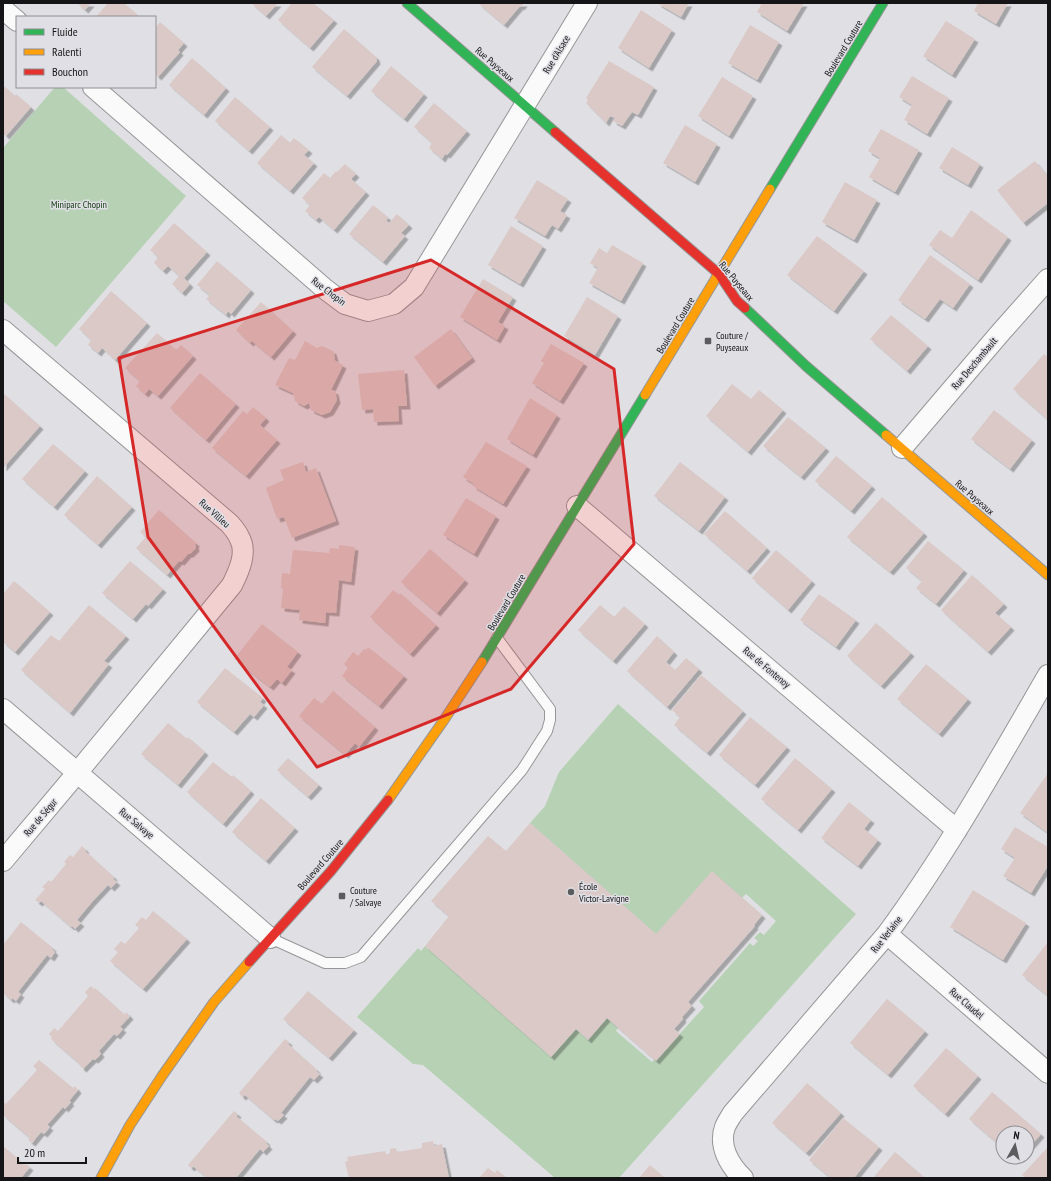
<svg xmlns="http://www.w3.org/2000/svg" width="1051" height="1181" font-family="'PT Sans Narrow',sans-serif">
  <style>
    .green { fill: #b7d1b5 }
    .building { fill: #dac9c7; filter: url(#shadow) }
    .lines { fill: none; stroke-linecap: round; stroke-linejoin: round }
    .lane-casing { stroke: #969698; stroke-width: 12 }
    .street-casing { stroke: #969698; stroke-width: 22 }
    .fast-casing { stroke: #969698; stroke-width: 11 }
    .slow-casing { stroke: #969698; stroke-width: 11 }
    .jam-casing { stroke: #969698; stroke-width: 11 }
    .lane { stroke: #fafafb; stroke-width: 10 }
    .street { stroke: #fafafb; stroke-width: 20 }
    .fast { stroke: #30b455; stroke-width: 9 }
    .slow { stroke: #ff9f0a; stroke-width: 9 }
    .jam { stroke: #e5322d; stroke-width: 9 }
    .marked { fill: #d62828; fill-opacity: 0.2; stroke: #d62828; stroke-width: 3; stroke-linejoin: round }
    .poi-dot { fill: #5c5c5f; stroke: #dfdfe5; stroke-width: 1.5 }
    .labels { text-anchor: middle; stroke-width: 3; stroke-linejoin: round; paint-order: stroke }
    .street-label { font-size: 10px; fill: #151517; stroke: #dfdfe5 }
    .park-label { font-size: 10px; fill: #0c3408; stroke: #dfdfe5 }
    .poi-label { font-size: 10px; fill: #151517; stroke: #dfdfe5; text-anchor: start }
  </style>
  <defs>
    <filter id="shadow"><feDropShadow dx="3.5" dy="3.5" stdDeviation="0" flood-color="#0004"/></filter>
  </defs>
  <rect width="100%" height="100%" fill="#e0e0e4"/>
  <!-- green -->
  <path class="green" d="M55 87H63L186 196 56 347 3 301V148Z
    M618 704 856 914 619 1178H555L423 1065 413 1064 357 1017 418 948 421 951 425 946 551 1057 576 1029 588 1040 607 1018 618 1028 616 1031 652 1062 655 1059 656 1060 704 1007 699 1001 750 943 753 946 758 941 754 938 760 932 764 935 776 921 746 894 742 898 656 934 530 823 545 806 559 772Z"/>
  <!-- building -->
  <path class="building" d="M77 3H91L85 10Z
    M108 3H124L140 17H96Z
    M251 3H278L266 16Z
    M292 3H313L334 20 310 48 278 20Z
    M478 3H524L521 7 520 6 504 25Z
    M657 3H689L681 17Z
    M762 3H804L787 31 757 12Z
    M978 3H1008L996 24 974 11Z
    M641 10 672 30 649 68 618 48Z
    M946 21 975 39 952 75 923 56Z
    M160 22 184 43 178 50 180 52 158 77 155 74V28Z
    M750 25 779 42 757 80 728 63Z
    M344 29 376 57 377 61 347 96 312 67Z
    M192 58 226 88 204 115 169 85Z
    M609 61 654 87 638 115 632 112 622 126 613 121 615 118 610 116 606 123 586 103 588 100 586 98Z
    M391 66 424 94 404 119 371 91Z
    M912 76 949 98 927 134 904 120 912 105 899 97Z
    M722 77 753 96 729 136 698 116Z
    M3 85 15 96 16 94 31 107 6 136 3 133Z
    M235 97 270 127 249 151 215 121Z
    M434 103 467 131 447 155 445 154 442 159 429 148 432 143 414 127Z
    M685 125 717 144 695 182 663 163Z
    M881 129 919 150 895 192 869 177 880 158 868 151Z
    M281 135 290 143 294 138 309 150 304 155 314 163 290 191 257 163Z
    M952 147 980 164 968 185 939 168Z
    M1035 161 1048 177V203L1023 223 997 190Z
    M345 164 356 174 351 179 366 192 334 230 319 217 316 220 305 211 310 205 302 198 324 173 330 178 336 171 337 172Z
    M537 180 568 199 560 211 567 215 558 229 552 225 545 236 514 218Z
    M845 182 877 200 854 240 822 222Z
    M373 205 389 218 386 220 389 223 397 214 409 225 401 233 405 236 383 262 349 234Z
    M971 210 1008 237 978 280 929 245 940 230 952 238Z
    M174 223 207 252 184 278 190 284 182 293 172 284 179 276 168 266 163 271 154 263 158 257 150 250Z
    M511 226 543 246 520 284 488 265Z
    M817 236 864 271 834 311 787 275Z
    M612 245 643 263 621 301 589 283 598 268 590 263 599 248 607 253Z
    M930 255 970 284 953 308 940 299 925 319 898 300Z
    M217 261 251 290 231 314 228 311 226 315 206 299 210 295 197 285Z
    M483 279 513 297 498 322 505 326 497 340 460 317Z
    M111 291 147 323 115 360 102 348 98 353 88 345 91 340 79 329Z
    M587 297 618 316 595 355 564 336Z
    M261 302 293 331 271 357 252 341 250 343 236 330Z
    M891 315 928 346 907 371 870 339Z
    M451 329 472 358 435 386 414 357Z
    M157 333 176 350 181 345 193 356 158 396 149 389 145 394 136 386 140 381 125 368Z
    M305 341 317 348 322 346 333 351 335 358 334 360 343 365 331 390 335 391 337 400 330 412 322 415 311 410 309 403 304 406 295 401 293 393 275 385 289 358 295 360Z
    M551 344 584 363 560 401 532 383 544 363 541 361Z
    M1044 354 1048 357V420L1013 389Z
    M404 370 407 406H398L399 421 374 422 373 409 362 410 358 374Z
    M200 373 236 404 206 440 170 408Z
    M732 384 751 399 759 390 783 410 748 452 706 416Z
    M3 393 40 426 3 468Z
    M530 398 557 415 533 455 507 439Z
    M253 407 266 418 260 425 277 440 246 476 212 448 243 411 247 414Z
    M994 410 1032 440 1010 469 971 439Z
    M788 417 826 448 801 477 763 446Z
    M486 442 527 466 503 504 473 486 474 484 463 477Z
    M53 444 85 471 54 507 22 479Z
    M836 456 872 486 851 511 815 481Z
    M303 462 306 472 316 468 336 521 292 538 284 517 277 519 266 488 284 480 280 470Z
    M680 462 725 497 699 531 654 496Z
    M97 476 132 507 98 545 64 515Z
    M882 497 924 533 890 572 847 537Z
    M466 498 496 516 474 554 443 535Z
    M159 510 197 544H195L196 548 190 554H188L181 562 179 561 167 575 136 548 146 537 140 532Z
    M725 511 767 548 747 571 704 534Z
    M928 541 964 570 936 604 916 588 922 581 906 568Z
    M339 545 355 547 351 582 339 580 336 613 326 612 325 623 299 620 300 610 281 608 283 589 281 588 282 573 290 574 293 550 329 553 330 548 339 549Z
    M430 549 465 580 437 613 401 582Z
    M776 550 812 581 788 610 752 578Z
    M130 561 163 589 148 606 146 604 133 619 102 593Z
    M972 575 1004 604 995 613 1011 627 988 652 941 610Z
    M14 581 50 612 15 652 3 642V594Z
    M393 590 399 595 400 593 436 625 410 654 370 617Z
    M819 594 856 620 836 647 800 620Z
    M89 605 126 636 104 661 109 664 70 713 21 670 51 635 59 641Z
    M600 605 614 617 624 606 645 624 613 661 578 630Z
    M876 623 911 653 881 686 847 656Z
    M262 624 298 652 287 667 292 670 282 683 277 679 270 687 234 659Z
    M657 636 674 652 666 662 675 670 686 658 699 669 667 707 627 671Z
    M368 647 404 676 379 706 342 676 348 668 344 664 353 652 358 656 364 649 366 650Z
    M926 664 968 699 939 734 897 699Z
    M225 668 263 698 260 702 264 705 254 717 250 714 234 732 197 702Z
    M701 675 743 711 707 753 674 725 680 717 672 710Z
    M333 691 375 727 359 747 355 743 345 755 299 716 314 698 322 704Z
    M750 717 787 747 755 785 719 755Z
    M168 723 187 739 188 737 205 752 178 785 141 754Z
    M288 758 319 785 308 797 277 770Z
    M795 758 832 789 798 830 761 799Z
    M213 762 232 777 233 775 251 791 223 824 187 792Z
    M1048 773V833L1020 813Z
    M261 798 295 828 266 861 232 832Z
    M849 802 871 820 864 829 878 840 858 866 821 838Z
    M530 823 656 934 712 871 762 915 754 925 755 926 688 1002 692 1006 682 1017 683 1019 674 1029 680 1034 656 1061 607 1018 588 1040 576 1029 551 1057 425 946 449 916 431 901 488 836 506 851Z
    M1015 827 1048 847V866L1031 893 1003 876 1015 858 1001 849Z
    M82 846 86 850 85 851 114 877 113 879 117 882 111 888 108 885 92 902 77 920 81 923 75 929 72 926 71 927 41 901 39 903 35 900 45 889 42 887 49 880 51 882 66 864 64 862 70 855 73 857Z
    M973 890 1026 923 1003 960 950 927Z
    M153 911 187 939 143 989 110 961 118 952 114 949 121 941 125 944 139 928 135 925 142 917 146 920Z
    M21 922 53 948 52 949 55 952 51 958 47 955 18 992 21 994 16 1001 12 998 11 1000 3 993V945Z
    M1048 942V996L1022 975Z
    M91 986 94 989 95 988 125 1015 126 1012 130 1016 120 1027 123 1029 117 1036 114 1034 99 1051 101 1054 95 1060 93 1059 83 1069 80 1066 81 1065 51 1039 52 1037 49 1034 54 1028 58 1031 88 996 85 992Z
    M308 991 354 1030 329 1058 283 1019Z
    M887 999 925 1031 888 1075 850 1043Z
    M285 1039 289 1042 288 1044 317 1070V1072L320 1074 314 1080 310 1077 281 1113 284 1115 278 1121 275 1119 274 1120 245 1095 242 1097 239 1093Z
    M946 1048 978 1076 945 1114 913 1086Z
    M39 1060 73 1088 75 1086 78 1090 69 1101 71 1102 65 1109 63 1107 47 1125 50 1127 44 1134 41 1132 32 1143 28 1140 30 1138 3 1115V1102L6 1104 37 1070 33 1066Z
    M807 1083 841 1113 806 1153 772 1123Z
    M992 1092 1041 1134 1027 1150V1133H1003V1148L969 1119Z
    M234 1111 238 1114 236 1116 267 1142 266 1143 269 1146 263 1152 260 1149 236 1178H207L193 1166 191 1168 188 1165Z
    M843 1118 879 1147 854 1178H831L809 1160Z
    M433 1141 434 1146 442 1144 449 1178H349L345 1162 348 1161 347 1157 385 1151 386 1154H388L390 1153V1149L396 1148 397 1152 422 1148V1143Z
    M3 1146 25 1165 26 1164 30 1167 21 1178H3Z
    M1048 1147V1178H1025L1022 1175Z
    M895 1152 925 1178H873Z
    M650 1165 665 1178H639Z
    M488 1168 495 1173 497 1170 506 1177 505 1178H479Z"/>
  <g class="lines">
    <!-- lane casing -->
    <g class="lane-casing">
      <path id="lane" d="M270 938 325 963H345L361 957 522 770 547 731 550 720V709L497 638"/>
    </g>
    <!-- street casing -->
    <g class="street-casing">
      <path id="street" d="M3 9 17 21
        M93 87 325 289 345 304 368 311 394 304 414 287 587 3
        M3 330 230 524C233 528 237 532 239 537 248 552 239 571 232 585L77 773 3 861
        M902 448 1001 332 1048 279
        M577 506 957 830
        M3 709 270 938
        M887 934 1048 1073
        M743 1178C730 1166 718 1146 725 1127 727 1122 730 1118 733 1113L887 934C947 852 997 763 1048 675"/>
    </g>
    <!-- fast casing -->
    <g class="fast-casing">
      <path id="fast" d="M407 3 555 132
        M770 189 883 3
        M745 308 806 366 886 435
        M482 662 645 395"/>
    </g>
    <!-- slow casing -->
    <g class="slow-casing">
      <path id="slow" d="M645 395 770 189
        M886 435 1048 575
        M388 800 444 720 482 662
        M101 1178 130 1125 162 1076 214 1002 249 962"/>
    </g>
    <!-- jam casing -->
    <g class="jam-casing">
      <path id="jam" d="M555 132 719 274 737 301 745 308
        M249 962 331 871 388 800"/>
    </g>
    <!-- lane -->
    <use href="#lane" class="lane"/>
    <!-- street -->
    <use href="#street" class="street"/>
    <!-- fast -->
    <use href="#fast" class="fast"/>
    <!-- slow -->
    <use href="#slow" class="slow"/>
    <!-- jam -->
    <use href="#jam" class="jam"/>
  </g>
  <!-- marked area -->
  <path class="marked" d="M431 260 614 369 634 544 511 689 317 767 148 537 119 358Z"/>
  <!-- markers -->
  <g class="poi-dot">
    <rect x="704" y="337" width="8" height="8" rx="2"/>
    <circle cx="571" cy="892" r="4"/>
    <rect x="338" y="892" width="8" height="8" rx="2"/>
  </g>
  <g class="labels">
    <!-- street labels -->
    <g class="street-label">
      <text transform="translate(843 48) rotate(-59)" y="4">Boulevard Couture</text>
      <text transform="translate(556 54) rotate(-59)" y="4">Rue d'Alsace</text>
      <text transform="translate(495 64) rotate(41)" y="4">Rue Puyseaux</text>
      <text transform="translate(737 281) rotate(50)" y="4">Rue Puyseaux</text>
      <text transform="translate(329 291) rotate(37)" y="4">Rue Chopin</text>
      <text transform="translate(675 325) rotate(-59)" y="4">Boulevard Couture</text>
      <text transform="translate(974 363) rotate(-50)" y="4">Rue Deschambault</text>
      <text transform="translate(975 497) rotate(41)" y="4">Rue Puyseaux</text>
      <text transform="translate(215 513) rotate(42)" y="4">Rue Villieu</text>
      <text transform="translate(506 602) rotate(-59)" y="4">Boulevard Couture</text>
      <text transform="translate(767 667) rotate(40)" y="4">Rue de Fontenoy</text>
      <text transform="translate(40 817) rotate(-50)" y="4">Rue de Ségur</text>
      <text transform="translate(137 823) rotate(40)" y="4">Rue Salvaye</text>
      <text transform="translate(320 864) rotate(-49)" y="4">Boulevard Couture</text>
      <text transform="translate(886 934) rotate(-52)" y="4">Rue Verlaine</text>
      <text transform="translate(967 1003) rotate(41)" y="4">Rue Claudel</text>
    </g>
    <!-- park labels -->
    <g class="park-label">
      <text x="79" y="208">Miniparc Chopin</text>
    </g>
    <!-- poi labels -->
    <g class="poi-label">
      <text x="716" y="339">Couture /<tspan x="716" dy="12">Puyseaux</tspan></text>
      <text x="579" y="890">École<tspan x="579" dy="12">Victor-Lavigne</tspan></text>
      <text x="350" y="894">Couture<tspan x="350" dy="12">/ Salvaye</tspan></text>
    </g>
  </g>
  <!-- border -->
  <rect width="1051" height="1181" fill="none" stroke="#151517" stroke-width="8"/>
  <!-- legend -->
  <rect x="16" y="16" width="140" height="72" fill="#dfdfe5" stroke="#8e8e93"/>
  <rect x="24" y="29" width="20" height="6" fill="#30b455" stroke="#8e8e93"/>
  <text x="52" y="36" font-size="12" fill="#151517">Fluide</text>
  <rect x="24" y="49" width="20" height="6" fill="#ff9f0a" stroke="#8e8e93"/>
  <text x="52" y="56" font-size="12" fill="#151517">Ralenti</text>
  <rect x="24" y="69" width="20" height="6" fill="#e5322d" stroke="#8e8e93"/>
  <text x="52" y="76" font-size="12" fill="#151517">Bouchon</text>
  <!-- north arrow -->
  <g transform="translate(1015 1145) rotate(8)"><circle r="19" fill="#dfdfe5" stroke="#8e8e93"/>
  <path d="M0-3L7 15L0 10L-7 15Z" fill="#5c5c5f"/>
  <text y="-6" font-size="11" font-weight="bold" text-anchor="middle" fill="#151517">N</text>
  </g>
  <!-- scale -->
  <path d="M18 1157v6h68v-6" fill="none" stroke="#151517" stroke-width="2"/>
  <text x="24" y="1157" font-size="12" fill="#151517" stroke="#dfdfe5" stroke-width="3" paint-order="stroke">20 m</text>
</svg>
